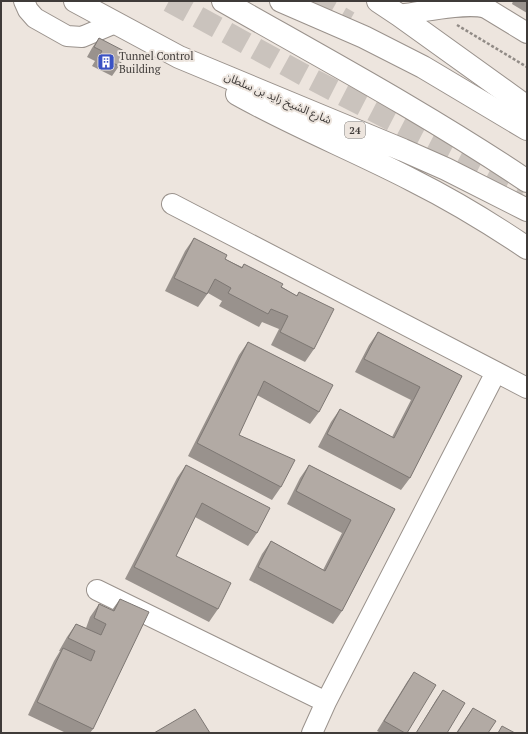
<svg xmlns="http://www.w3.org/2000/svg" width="528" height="734" font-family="'PT Serif','Noto Sans Arabic',serif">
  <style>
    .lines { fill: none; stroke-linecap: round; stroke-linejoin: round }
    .highway-tunnel { stroke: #cac3bd; stroke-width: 22; stroke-dasharray: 22 11; stroke-linecap: butt }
    .minor-casing { stroke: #9a928c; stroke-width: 22 }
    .major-casing { stroke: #9a928c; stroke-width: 24 }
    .highway-casing { stroke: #9a928c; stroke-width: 24 }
    .path { stroke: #918b86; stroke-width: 2.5; stroke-dasharray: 3 2; stroke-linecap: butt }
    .minor { stroke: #fff; stroke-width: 20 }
    .major { stroke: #fff; stroke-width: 22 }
    .highway { stroke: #fff; stroke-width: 22 }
    .wall { fill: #99928d }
    .building { fill: #b2aaa4; stroke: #7d7773 }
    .labels { text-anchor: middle; stroke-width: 4; stroke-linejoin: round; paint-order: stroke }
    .shield { fill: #ede5de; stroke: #736e6a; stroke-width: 1 }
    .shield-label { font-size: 10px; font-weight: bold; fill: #3f3b39 }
    .poi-label { font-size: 11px; fill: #3f3b39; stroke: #ede5de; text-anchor: start }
    .street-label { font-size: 11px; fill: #3f3b39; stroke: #ede5de }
  </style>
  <rect width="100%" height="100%" fill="#ede5de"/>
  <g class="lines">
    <!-- highway-tunnel -->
    <path class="highway-tunnel" d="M169 1 304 75 525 189
      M312 1 349 22"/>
    <!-- minor casing -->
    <g class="minor-casing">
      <path id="minor" d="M24 1 28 10 35 18 67 36 82 37 115 23
        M399 15C421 12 467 2 486 8L527 33
        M172 204 527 388
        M97 590 326 702
        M312 733 326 702 496 372"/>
    </g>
    <!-- major casing -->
    <g class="major-casing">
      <path id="major" d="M75 1 179 57 403 150 446 169 527 210
        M378 1 399 15 527 107
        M237 94C294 126 354 150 412 180 452 200 490 223 527 248"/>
    </g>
    <!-- highway casing -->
    <g class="highway-casing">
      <path id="highway" d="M223 1C325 59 429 115 527 181
        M281 1 364 37 423 67 527 129"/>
    </g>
    <!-- path -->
    <path class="path" d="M457 25 527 67"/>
    <!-- minor -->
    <use href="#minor" class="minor"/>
    <!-- major -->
    <use href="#major" class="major"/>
    <!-- highway -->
    <use href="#highway" class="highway"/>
  </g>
  <!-- wall -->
  <path class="wall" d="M513 1H527V13L512 4Z
    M99 38 119 66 112 76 92 66 95 61 87 57 92 48Z
    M194 238 225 259 242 267 244 264 297 296 299 292 314 349 305 362 271 345 279 329 262 322 259 327 219 306 222 301 208 293 198 307 165 291 185 251Z
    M378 332 462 376 410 478 401 490 318 447 331 422 340 409 392 437 411 400 355 372 369 345Z
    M248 342 319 412 310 424 257 395 239 435 281 487 272 500 188 456 239 355Z
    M186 465 257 533 248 546 195 517 176 556 218 609 209 622 125 579 177 478Z
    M309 465 395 509 342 611 333 624 249 580 262 554 271 541 323 570 342 533 287 504 300 478Z
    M120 599 93 729 90 733H66L28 715 54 661 60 651H59L67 637 76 624 86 628 90 617 99 604 112 610Z
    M414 672 407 733H381L377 731 407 682Z
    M443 690 447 733H416L436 700Z
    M473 708 488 733H456L466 718Z"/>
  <!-- building -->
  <path class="building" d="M99 38 126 52 119 66 99 56 102 51 94 47Z
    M194 238 227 255 225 259 242 268 244 264 283 284 281 287 297 296 299 292 334 309 314 349 280 332 288 316 271 309 268 314 228 293 231 288 215 279 207 294 174 278Z
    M378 332 462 376 410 478 327 434 340 409 394 438 420 387 364 359Z
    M248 342 333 385 319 412 264 381 239 435 295 460 281 487 197 443Z
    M186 465 270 508 257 533 202 503 176 556 231 583 218 609 134 567Z
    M309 465 395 509 342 611 258 567 271 541 325 571 351 520 296 491Z
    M120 599 149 612 93 729 37 702 63 648 91 661 95 651 68 638 76 624 101 635 106 624 94 618 99 604 114 611Z
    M414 672 436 685 407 733H405L384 721Z
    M443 690 465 703 447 733H416Z
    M473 708 496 721 488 733H457Z
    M195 709 210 733H154Z
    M502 726 515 733H498Z"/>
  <!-- icons -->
  <defs>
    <g id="building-square" transform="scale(0.9)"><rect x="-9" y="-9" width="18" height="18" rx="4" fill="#3a52c4" stroke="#ede5de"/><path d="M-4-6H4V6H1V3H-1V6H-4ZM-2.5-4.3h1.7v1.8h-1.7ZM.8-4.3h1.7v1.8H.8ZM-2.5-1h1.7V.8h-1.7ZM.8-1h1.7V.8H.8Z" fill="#fff"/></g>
  </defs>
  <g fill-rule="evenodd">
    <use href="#building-square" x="106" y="62"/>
  </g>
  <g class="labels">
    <!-- shield labels -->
    <rect class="shield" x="345" y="122" width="20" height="16" rx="3"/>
    <g class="shield-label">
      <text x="355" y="134">24</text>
    </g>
    <!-- poi labels -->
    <g class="poi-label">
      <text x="119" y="60">Tunnel Control<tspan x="119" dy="13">Building</tspan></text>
    </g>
    <!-- street labels -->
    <g class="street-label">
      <text transform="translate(278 98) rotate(23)" y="4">شارع الشيخ زايد بن سلطان</text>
    </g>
  </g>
  <!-- border -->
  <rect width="528" height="734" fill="none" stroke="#3f3b39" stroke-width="4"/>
</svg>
